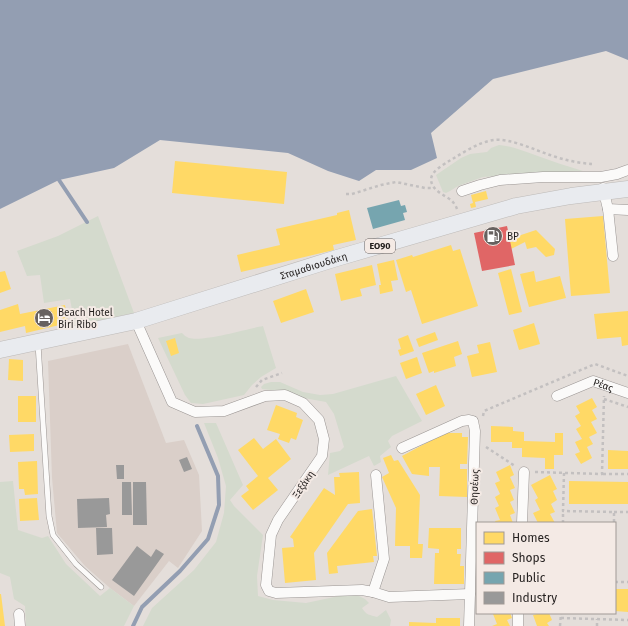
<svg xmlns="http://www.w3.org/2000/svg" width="628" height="626" font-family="'Fira Sans',sans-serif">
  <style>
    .built { fill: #dacfc9 }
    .green { fill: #d4dacd }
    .water { fill: #939eb2 }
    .homes { fill: #ffd966 }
    .shops { fill: #e06666 }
    .public { fill: #76a5af }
    .industry { fill: #999 }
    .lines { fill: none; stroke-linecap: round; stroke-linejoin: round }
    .stream { stroke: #939eb2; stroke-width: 4 }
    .service-casing { stroke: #9a9593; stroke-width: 6 }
    .minor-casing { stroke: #9a9593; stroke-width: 11 }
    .primary-casing { stroke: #bdbab8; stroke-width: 17 }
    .path { stroke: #c3c0c0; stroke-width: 2.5; stroke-dasharray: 3 3; stroke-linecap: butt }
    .service { stroke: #fbfaf9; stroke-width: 5 }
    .minor { stroke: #fbfaf9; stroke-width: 10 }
    .primary { stroke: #e9ebef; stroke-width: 16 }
    .labels { text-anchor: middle; stroke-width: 4; stroke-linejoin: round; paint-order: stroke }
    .shield { fill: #f4eae5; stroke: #625c5a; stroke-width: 1 }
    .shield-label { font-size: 9px; font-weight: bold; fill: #231f1e }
    .poi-label { font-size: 10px; fill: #231f1e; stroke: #f4eae5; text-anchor: start }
    .street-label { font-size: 10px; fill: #231f1e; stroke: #f4eae5 }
  </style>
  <rect width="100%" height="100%" fill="#e4deda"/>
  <!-- built -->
  <path class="built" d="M128 344 166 443 184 440 199 475 202 531 178 568 169 561 134 606 110 588 85 566 57 533 52 478 48 361Z"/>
  <!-- green -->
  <path class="green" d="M499 145C512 146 523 151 535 155 551 161 567 166 583 171L483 177 458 186 450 191 446 193 443 192 436 175 461 158 470 154 487 152 491 148Z
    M98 216 134 313 75 326 70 299 44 303 40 275 27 276 17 251 58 236Z
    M263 326 276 368 261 377 252 385 244 395 203 404 191 403 185 395 158 338 182 333C184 335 186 337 189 338 203 342 247 329 263 326Z
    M396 376 422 421 392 436 388 441 391 447 380 456 381 462 374 466 369 456 328 475 330 453 340 451 344 447 334 414 326 402 304 398 288 392 262 389 261 387 264 384 271 382H280L303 392 320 395 333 394Z
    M204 423H216L243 485 230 500 234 506 263 535 257 576 258 596 273 600 306 603 339 596 357 595 365 599 369 603 362 608C366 615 370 615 377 617L386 610 391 620 390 626H143L152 608 194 570 216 542 224 513 226 486 218 458Z
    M13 481 18 530 42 538 48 536 66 564 100 596 110 588 134 606 124 626H26L25 606 14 599 10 577 0 573V482Z"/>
  <!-- water -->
  <path class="water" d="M0 0H628V60L606 51 493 79 431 133 437 158 411 170H376L359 181 328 171 288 153 160 140 114 168 59 180 0 209Z"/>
  <!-- homes -->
  <path class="homes" d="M175 161 287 172 284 204 172 193Z
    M486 191 488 199 475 202 476 207 471 208 470 204 473 203 471 195Z
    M349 210 356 240 333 245 334 250 241 272 237 255 280 245 276 229 337 215V213Z
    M603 216 610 293 571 296 565 219Z
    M536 230 555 249 554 255 546 257 536 247 527 249 525 242 511 249 509 239Z
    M451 245 453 251 460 249 478 306 422 324 411 290 406 292 396 260 412 255 413 257Z
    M394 260 398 280 391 281 393 291 380 294 379 285H381L377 264Z
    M372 265 376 285 360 289 362 296 341 301 335 274Z
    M511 269 522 312 509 315 498 273Z
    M5 271 11 289 0 293V272Z
    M534 271 536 282 560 276 566 298 529 307 520 274Z
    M306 289 314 312 281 323 273 301Z
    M18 304 20 314 65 305 68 323 26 333 25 326 0 332V310Z
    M628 311V345L622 346 621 337 597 339 594 314Z
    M534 323 540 344 519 350 513 330Z
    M435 332 438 340 419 347 416 339Z
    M408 335 414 351 400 356 398 350 401 349 398 339Z
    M175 338 179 353 171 356 166 341Z
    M458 341 462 354 454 357 456 366 434 373V371L429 373 422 353Z
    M490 342 497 372 472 377 467 356 479 353 477 345Z
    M417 357 422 373 406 379 400 363Z
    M9 359 23 360V381L8 380Z
    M436 385 445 406 426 415 416 394Z
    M18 396H36V422H18Z
    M592 398 597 407 592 410 597 419 591 422 597 433 589 437 593 444 587 447 592 458 581 464 575 454 580 452 575 442 582 439 576 429 581 426 575 416 580 413 576 406Z
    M276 405 297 413 296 417 303 420 296 440 291 438 289 443 278 439 280 434 267 430Z
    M491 426 513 427V431L524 432V441L555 442V433H563V455H554V469H545V458L522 457V448H512V442H491Z
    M445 433H462V437H468L467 464H460V469H467V497L439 496 440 467H429V476L412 474 402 456Z
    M34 434V451L10 452 9 435Z
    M254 438 263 449 276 439 291 459 268 478 278 490 253 510 241 496 249 490 246 486 258 476 238 450Z
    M608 450 628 451V469H608Z
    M391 455 394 461 398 460 420 495 418 544H423L422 558H410V546H395L396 508 382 477 389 473 383 458Z
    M37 461 38 494 25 495 24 489H19L18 462Z
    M510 465 514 475 510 477 515 488 510 490 514 500 510 502 515 513 510 515 513 523H496L495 521 500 520 495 508 499 506 495 497 500 494 495 483 500 481 496 472Z
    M359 472 360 503 348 504 314 553 316 580 285 583 282 548 294 547 293 539 290 537 324 488 335 495 334 477H340L339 473Z
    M550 475 557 489 553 491 557 500 551 504 555 512 550 514 555 523H538L533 513 540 510 535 500 538 498 531 485Z
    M569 481 628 482V504H569Z
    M37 498 39 520 20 521 19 499Z
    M372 509 377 556H373L374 562 337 566 338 573 329 574 327 553 358 511Z
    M429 528H461V549H457V554H461L460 566H464V584H434L435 553H439V549L428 548Z
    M615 589H628V612L615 611Z
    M0 594H1L5 626H0Z
    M495 613H510L512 618 507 620 510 626H492L497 624 493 614Z
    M537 613H549L552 620 547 623 549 626H537L533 615 537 614Z
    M436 618H460V626H409V622L436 623Z"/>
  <!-- shops -->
  <path class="shops" d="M507 226 515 265 482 271 474 233Z"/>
  <!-- public -->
  <path class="public" d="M399 200 401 206 405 205 407 212 403 213 405 220 373 229 367 208Z"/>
  <!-- industry -->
  <path class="industry" d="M187 457 192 469 184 472 179 460Z
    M116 465H124V479H117Z
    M122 482H131L132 515H122Z
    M133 482H146L147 525H133Z
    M109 498 110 514 106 515 107 527 78 528 77 499Z
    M96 528H112L113 554 97 555Z
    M137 546 151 557 156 549 164 554 134 596 112 580Z"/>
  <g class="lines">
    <!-- stream -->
    <path class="stream" d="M59 180 87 222
      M133 626 142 607 180 571 208 539 219 505 218 476 197 426"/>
    <!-- service casing -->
    <g class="service-casing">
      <path id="service" d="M38 344 49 516 53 535 76 564 101 587"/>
    </g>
    <!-- minor casing -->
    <g class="minor-casing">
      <g id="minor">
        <path d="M603 188 608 209 628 210"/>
        <path d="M462 191 480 185 500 180 543 177H601L617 174 628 170"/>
        <path d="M608 209 613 256"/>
        <path d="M136 321 172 402 195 412 224 411 265 396 285 395 303 403 319 420 324 439 322 456 278 520 271 535 266 585 269 591 276 593 362 590 373 592 389 597 470 594"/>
        <path id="s1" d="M557 396 593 381 628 393"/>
        <path d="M402 448 462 421 469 420 473 421 475 431 469 626"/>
        <path d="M522 523 524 472"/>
        <path d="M373 592 384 559 376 475"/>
        <path d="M19 614 20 626"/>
        <path d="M518 626V613"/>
      </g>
    </g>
    <!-- primary casing -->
    <g class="primary-casing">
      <g id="primary">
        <path id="s2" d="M0 350 136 321 337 258 516 206 571 196 628 189"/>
      </g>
    </g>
    <!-- path -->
    <path class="path" d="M346 194H352L381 185 396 182 425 188H434
      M457 209C456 206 454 203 452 201 445 195 432 191 431 180 431 171 443 165 449 161 463 153 478 142 494 140 510 138 535 150 550 155 564 160 578 163 592 164
      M256 387 262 380 282 373
      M604 399 628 407
      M483 416 484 411 595 364 628 376
      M486 447 515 466
      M535 472 602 474 604 396
      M564 473 563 511 614 512V523
      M603 474H628
      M614 512H628
      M563 523V511
      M615 582H628
      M561 618 628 620
      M560 626 561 613
      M597 626V619"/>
    <!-- service -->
    <use href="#service" class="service"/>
    <!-- minor -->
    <use href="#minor" class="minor"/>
    <!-- primary -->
    <use href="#primary" class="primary"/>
  </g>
  <!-- icons -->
  <defs>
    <g id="fuel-disc" transform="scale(1)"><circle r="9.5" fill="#676260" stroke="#f4eae5"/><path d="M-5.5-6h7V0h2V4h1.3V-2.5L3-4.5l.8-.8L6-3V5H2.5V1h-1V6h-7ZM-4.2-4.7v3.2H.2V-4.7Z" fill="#fff"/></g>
    <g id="hotel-disc" transform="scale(1)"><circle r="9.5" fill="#676260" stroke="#f4eae5"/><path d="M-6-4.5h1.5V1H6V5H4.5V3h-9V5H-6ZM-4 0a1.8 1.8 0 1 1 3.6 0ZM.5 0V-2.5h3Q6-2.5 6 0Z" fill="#fff"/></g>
  </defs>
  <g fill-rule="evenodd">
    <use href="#fuel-disc" x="493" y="236"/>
    <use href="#hotel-disc" x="44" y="318"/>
  </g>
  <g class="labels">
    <!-- shield labels -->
    <rect class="shield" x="365" y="239" width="30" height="14" rx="3"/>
    <g class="shield-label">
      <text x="380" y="249">ΕΟ90</text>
    </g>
    <!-- poi labels -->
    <g class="poi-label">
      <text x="507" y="240">BP</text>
      <text x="58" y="316">Beach Hotel<tspan x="58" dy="12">Biri Ribo</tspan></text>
    </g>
    <!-- street labels -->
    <g class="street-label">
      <text dy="4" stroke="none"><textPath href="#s2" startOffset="325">Σταμαθιουδάκη</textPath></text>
      <text dy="4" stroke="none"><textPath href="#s1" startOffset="50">Ρέας</textPath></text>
      <text transform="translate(303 484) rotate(-56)" y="4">Ξεξάκη</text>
      <text transform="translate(474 487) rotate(-88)" y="4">Θησέως</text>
    </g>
  </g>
  <!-- legend -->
  <rect x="476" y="522" width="140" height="92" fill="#f4eae5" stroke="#a09995"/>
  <rect x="484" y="532" width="20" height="12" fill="#ffd966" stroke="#a09995"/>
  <text x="512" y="542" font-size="12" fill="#231f1e">Homes</text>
  <rect x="484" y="552" width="20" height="12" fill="#e06666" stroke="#a09995"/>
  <text x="512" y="562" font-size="12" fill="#231f1e">Shops</text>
  <rect x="484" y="572" width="20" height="12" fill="#76a5af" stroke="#a09995"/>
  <text x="512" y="582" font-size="12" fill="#231f1e">Public</text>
  <rect x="484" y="592" width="20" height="12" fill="#999999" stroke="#a09995"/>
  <text x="512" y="602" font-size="12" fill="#231f1e">Industry</text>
</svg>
